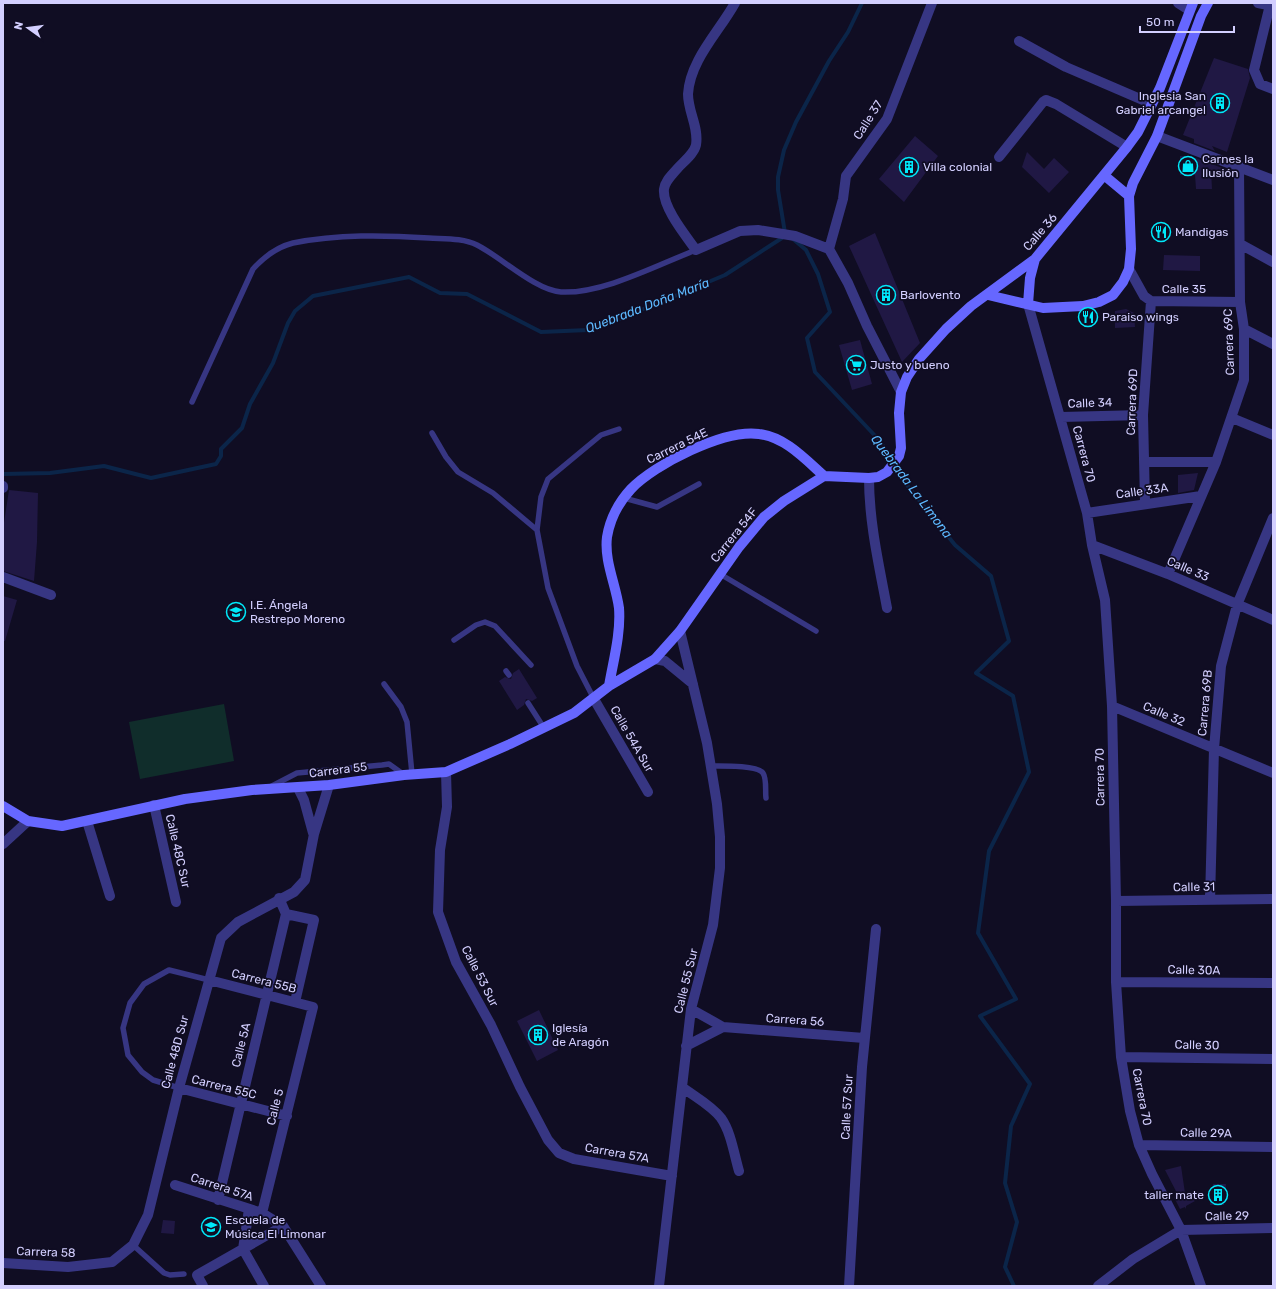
<svg xmlns="http://www.w3.org/2000/svg" width="1276" height="1289" font-family="Rubik,sans-serif">
  <style>
    .green { fill: #102d2b }
    .lines { fill: none; stroke-linecap: round; stroke-linejoin: round }
    .stream { stroke: #0b2549; stroke-width: 4 }
    .building { fill: #201844 }
    .lane { stroke: #373683; stroke-width: 5.5 }
    .street { stroke: #373683; stroke-width: 10 }
    .secondary { stroke: #6667ff; stroke-width: 10 }
    .labels { text-anchor: middle; stroke-width: 3.5; stroke-linejoin: round; paint-order: stroke }
    .poi-label { font-size: 12px; fill: #d3cfff; stroke: #100d23; text-anchor: start }
    .street-label { font-size: 12px; fill: #d3cfff; stroke: #100d23 }
    .water-label { font-size: 13px; font-style: italic; fill: #5db9ff; stroke: #100d23 }
  </style>
  <rect width="100%" height="100%" fill="#100d23"/>
  <!-- green -->
  <path class="green" d="M224 704 234 761 140 779 129 722Z"/>
  <g class="lines">
    <!-- stream -->
    <path class="stream" d="M793 239 806 250 818 274 830 312 807 338 815 372 880 441 907 485 955 545 991 576 1009 641 976 673 1013 696 1029 772 989 851 978 933 1016 999 980 1016 1030 1084 1011 1126 1005 1183 1017 1222 1005 1267 1014 1286
      M3 474 50 473 104 466 151 478 216 464 221 456V449L242 428 250 404 273 363 288 323 295 311 313 296 409 277 440 293 467 294 541 332 588 330 622 318 725 275 782 238 785 233 778 190V177L784 150 796 122 829 61 848 32 862 3"/>
  </g>
  <!-- building -->
  <path class="building" d="M1214 58 1248 69 1250 78 1227 152 1212 146 1215 151 1194 143V139L1183 135Z
    M915 136 938 156 904 202 879 179Z
    M1027 152 1044 169 1054 158 1069 172 1049 193 1022 167Z
    M1180 156H1190L1225 169 1226 171 1211 170 1212 189H1196L1195 175H1180Z
    M875 233 920 343 902 362 849 246Z
    M1164 255 1200 256V271L1163 270Z
    M1126 309 1134 313 1135 327 1115 328V311Z
    M860 340 872 384 852 390 839 345Z
    M1198 473 1194 490 1178 493V475Z
    M9 490 38 493 37 542 34 581 3 571V529Z
    M3 596 17 600 5 641H3Z
    M519 669 537 698 532 701 526 699 524 705 517 710 499 681 505 677 511 679 513 673Z
    M539 1010 558 1050 537 1061 517 1021Z
    M1181 1166 1185 1193 1195 1201 1186 1206V1209L1185 1207 1180 1209 1174 1197 1178 1195 1165 1170Z
    M1213 1184H1226L1224 1205H1210Z
    M163 1220 175 1221 174 1234 161 1233Z"/>
  <g class="lines">
    <!-- lane -->
    <path class="lane" d="M192 402 253 269C264 257 277 247 293 243 338 234 384 235 429 238 445 239 463 238 477 245 501 257 535 290 561 292 603 294 657 265 696 250
      M432 433 446 457 458 472 493 493 537 530
      M624 498 657 507 699 484
      M720 574 816 631
      M454 640 476 625 485 622 495 626 531 665
      M506 671 509 675
      M384 684 401 707 407 722 412 774
      M594 699 577 666 548 588 537 530 541 497 548 479 601 435 619 429
      M528 703 544 728
      M711 766C721 766 758 765 763 773 767 779 765 791 766 798
      M270 787 297 773 382 765 389 764 403 774
      M179 1088 153 1080 142 1072 128 1055 123 1028 130 1003 144 984 169 970 209 980
      M133 1245 164 1273 170 1275 184 1274"/>
    <!-- street -->
    <path class="street" d="M735 3C719 32 690 60 688 94 688 112 699 127 696 145 694 154 683 162 677 169 672 175 665 181 664 189 662 207 686 236 696 250L740 231 758 230 795 236 829 249 848 283 867 326 901 392
      M1178 3 1189 10
      M1258 3 1273 6
      M1270 5 1254 70 1260 84 1273 89
      M1019 41 1066 67 1152 104
      M1157 136 1273 180
      M999 157 1043 102 1046 100 1056 104 1127 147
      M1240 244 1273 262
      M829 249 843 199 846 176 887 119 932 3
      M1129 269 1144 296 1151 301 1240 302
      M1028 304 1087 513 1092 545 1105 600 1112 706 1116 901V982L1121 1057 1130 1111 1139 1145 1152 1174 1181 1230 1201 1286
      M1244 329 1273 344
      M1061 417 1143 415
      M1232 418 1273 435
      M1144 462H1216
      M869 478C869 522 879 565 887 608
      M3 488V486
      M1145 503 1143 415 1151 301
      M1087 513 1201 496
      M1092 545 1168 574 1273 620
      M1168 574 1216 462 1244 380V329L1240 302 1239 166
      M3 577 51 595
      M655 659 665 661 693 684
      M594 699 648 792
      M1112 706 1273 773
      M446 772 447 807 440 850 438 912 456 962 491 1025 520 1087 548 1140 559 1153 574 1159 672 1176
      M298 788 304 800 313 833
      M154 805 176 902
      M87 821 110 896
      M3 844 28 821
      M1210 900 1214 749 1221 666 1237 605 1273 518
      M1116 901 1273 899
      M286 914 314 920 295 1002
      M209 980 313 1007 262 1213
      M1116 982 1273 983
      M691 1009 723 1027 864 1038
      M686 1046 723 1027
      M1121 1057 1273 1059
      M682 1087C695 1097 711 1105 721 1118 731 1132 734 1154 739 1171
      M179 1088 287 1116
      M1139 1145 1273 1147
      M175 1185 262 1213 283 1226 321 1286
      M218 1200 286 914 279 898
      M249 1209 243 1249 264 1286
      M3 1263 68 1267 112 1262 133 1245 148 1215 179 1088 221 938 238 922 294 892 305 880 314 834 329 785
      M203 1286 197 1275 283 1226
      M659 1286 691 1009 713 925 720 868V837L717 804 707 743 680 631
      M849 1286 862 1067 876 929
      M1098 1286 1133 1259 1181 1230 1273 1228"/>
    <!-- secondary -->
    <path class="secondary" d="M1105 176 1129 196
      M988 295 1043 308 1083 306 1099 302 1113 295 1123 282 1129 269 1131 249 1129 196 1133 183 1157 136 1201 16 1208 3
      M1028 304 1030 278 1035 259
      M609 686C613 662 621 634 619 608 616 585 604 561 607 537 610 519 619 502 631 489 655 464 724 429 759 434 785 437 805 459 824 476
      M3 806 28 821 62 826 185 799 252 790 329 785 404 775 446 772 510 744 574 713 609 686 655 659 680 631 739 547 764 517 784 501 824 476 869 478 878 477 887 472 899 456 901 448 899 413 901 392 907 377 919 359 946 329 971 306 1035 259 1127 147 1138 132 1160 88 1193 3"/>
  </g>
  <!-- icons -->
  <defs>
    <g id="building-ring" transform="scale(1)"><circle r="9.5" fill="#100d23" stroke="#00e9fa" stroke-width="1.5"/><path d="M-4-6H4V6H1V3H-1V6H-4ZM-2.5-4.3h1.7v1.8h-1.7ZM.8-4.3h1.7v1.8H.8ZM-2.5-1h1.7V.8h-1.7ZM.8-1h1.7V.8H.8Z" fill="#00e9fa"/></g>
    <g id="shop-ring" transform="scale(1)"><circle r="9.5" fill="#100d23" stroke="#00e9fa" stroke-width="1.5"/><path d="M-5-2.5h2.3a2.7 3.5 0 0 1 5.4 0H5L5.5 6h-11ZM-1.5-2.5h3a1.5 2.3 0 0 0-3 0Z" fill="#00e9fa"/></g>
    <g id="restaurant-ring" transform="scale(1)"><circle r="9.5" fill="#100d23" stroke="#00e9fa" stroke-width="1.5"/><path d="M-5-6h1v4h1v-4h1v4h1v-4h1v5L-1.5 .5V6h-2V.5L-5-1ZM5-6V6H3V1.5H1.5Q1.5-4 5-6Z" fill="#00e9fa"/></g>
    <g id="supermarket-ring" transform="scale(1)"><circle r="9.5" fill="#100d23" stroke="#00e9fa" stroke-width="1.5"/><path d="M-6-5.5h2.5l.6 2H6L4.5 2H-2.5L-4.4-4H-6ZM-1.5 3.2a1.3 1.3 0 1 0 .1 0ZM3 3.2a1.3 1.3 0 1 0 .1 0Z" fill="#00e9fa"/></g>
    <g id="school-ring" transform="scale(1)"><circle r="9.5" fill="#100d23" stroke="#00e9fa" stroke-width="1.5"/><path d="M0-5L7-2L0 1L-7-2ZM-4 1L0 2.5L4 1V4Q0 6-4 4Z" fill="#00e9fa"/></g>
  </defs>
  <g fill-rule="evenodd">
    <use href="#building-ring" x="1220" y="103"/>
    <use href="#shop-ring" x="1188" y="166"/>
    <use href="#building-ring" x="909" y="167"/>
    <use href="#restaurant-ring" x="1161" y="232"/>
    <use href="#building-ring" x="886" y="295"/>
    <use href="#restaurant-ring" x="1088" y="317"/>
    <use href="#supermarket-ring" x="856" y="365"/>
    <use href="#school-ring" x="236" y="612"/>
    <use href="#building-ring" x="538" y="1035"/>
    <use href="#building-ring" x="1218" y="1195"/>
    <use href="#school-ring" x="211" y="1227"/>
  </g>
  <g class="labels">
    <!-- poi labels -->
    <g class="poi-label">
      <text x="1206" y="100" text-anchor="end">Inglesia San<tspan x="1206" dy="14">Gabriel arcangel</tspan></text>
      <text x="1202" y="163">Carnes la<tspan x="1202" dy="14">Ilusión</tspan></text>
      <text x="923" y="171">Villa colonial</text>
      <text x="1175" y="236">Mandigas</text>
      <text x="900" y="299">Barlovento</text>
      <text x="1102" y="321">Paraiso wings</text>
      <text x="870" y="369">Justo y bueno</text>
      <text x="250" y="609">I.E. Ángela<tspan x="250" dy="14">Restrepo Moreno</tspan></text>
      <text x="552" y="1032">Iglesía<tspan x="552" dy="14">de Aragón</tspan></text>
      <text x="1204" y="1199" text-anchor="end">taller mate</text>
      <text x="225" y="1224">Escuela de<tspan x="225" dy="14">Música El Limonar</tspan></text>
    </g>
    <!-- street labels -->
    <g class="street-label">
      <text transform="translate(868 120) rotate(-58)" y="4">Calle 37</text>
      <text transform="translate(1040 232) rotate(-49)" y="4">Calle 36</text>
      <text x="1184" y="293">Calle 35</text>
      <text transform="translate(1229 342) rotate(-92)" y="4">Carrera 69C</text>
      <text transform="translate(1132 402) rotate(-88)" y="4">Carrera 69D</text>
      <text transform="translate(1090 403) rotate(-2)" y="4">Calle 34</text>
      <text transform="translate(677 446) rotate(-26)" y="4">Carrera 54E</text>
      <text transform="translate(1084 454) rotate(75)" y="4">Carrera 70</text>
      <text transform="translate(1142 491) rotate(-8)" y="4">Calle 33A</text>
      <text transform="translate(734 535) rotate(-51)" y="4">Carrera 54F</text>
      <text transform="translate(1188 569) rotate(23)" y="4">Calle 33</text>
      <text transform="translate(1205 703) rotate(-85)" y="4">Carrera 69B</text>
      <text transform="translate(1164 714) rotate(23)" y="4">Calle 32</text>
      <text transform="translate(632 739) rotate(60)" y="4">Calle 54A Sur</text>
      <text transform="translate(338 770) rotate(-7)" y="4">Carrera 55</text>
      <text transform="translate(1100 777) rotate(-91)" y="4">Carrera 70</text>
      <text transform="translate(178 851) rotate(77)" y="4">Calle 48C Sur</text>
      <text transform="translate(1194 887) rotate(-1)" y="4">Calle 31</text>
      <text transform="translate(1194 970) rotate(1)" y="4">Calle 30A</text>
      <text transform="translate(480 976) rotate(63)" y="4">Calle 53 Sur</text>
      <text transform="translate(264 981) rotate(14)" y="4">Carrera 55B</text>
      <text transform="translate(686 981) rotate(-76)" y="4">Calle 55 Sur</text>
      <text transform="translate(795 1020) rotate(4)" y="4">Carrera 56</text>
      <text transform="translate(241 1045) rotate(-76)" y="4">Calle 5A</text>
      <text transform="translate(1197 1045) rotate(1)" y="4">Calle 30</text>
      <text transform="translate(175 1052) rotate(-75)" y="4">Calle 48D Sur</text>
      <text transform="translate(224 1087) rotate(14)" y="4">Carrera 55C</text>
      <text transform="translate(1142 1097) rotate(79)" y="4">Carrera 70</text>
      <text transform="translate(275 1107) rotate(-76)" y="4">Calle 5</text>
      <text transform="translate(847 1107) rotate(-87)" y="4">Calle 57 Sur</text>
      <text transform="translate(1206 1133) rotate(1)" y="4">Calle 29A</text>
      <text transform="translate(617 1153) rotate(10)" y="4">Carrera 57A</text>
      <text transform="translate(222 1187) rotate(18)" y="4">Carrera 57A</text>
      <text transform="translate(1227 1216) rotate(-1)" y="4">Calle 29</text>
      <text transform="translate(46 1252) rotate(2)" y="4">Carrera 58</text>
    </g>
    <!-- water labels -->
    <g class="water-label">
      <text transform="translate(647 305) rotate(-21)" y="5">Quebrada Doña María</text>
      <text transform="translate(912 486) rotate(53)" y="5">Quebrada La Limona</text>
    </g>
  </g>
  <!-- border -->
  <rect width="1276" height="1289" fill="none" stroke="#d3cfff" stroke-width="8"/>
  <!-- north arrow -->
  <g transform="translate(28 28) rotate(284)" stroke="#100d23" stroke-width="3" paint-order="stroke">
  <path d="M0-3L7 15L0 10L-7 15Z" fill="#d3cfff"/>
  <text y="-6" font-size="11" font-weight="bold" text-anchor="middle" fill="#d3cfff">N</text>
  </g>
  <!-- scale -->
  <path d="M1140 26v6h94v-6" fill="none" stroke="#d3cfff" stroke-width="2"/>
  <text x="1146" y="26" font-size="12" fill="#d3cfff" stroke="#100d23" stroke-width="3" paint-order="stroke">50 m</text>
</svg>
